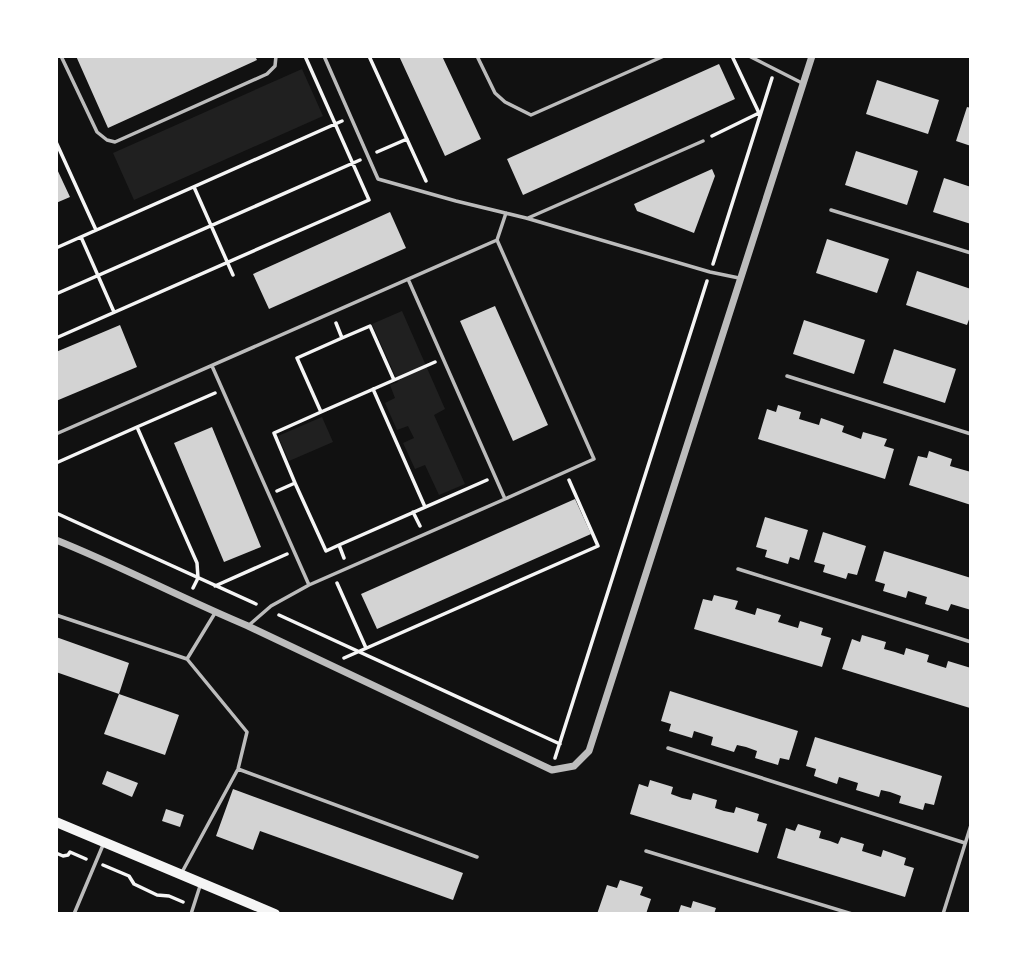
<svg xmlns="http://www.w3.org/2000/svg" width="1027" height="970" font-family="Overpass,sans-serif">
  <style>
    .green { fill: #202020 }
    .building { fill: #d3d3d3 }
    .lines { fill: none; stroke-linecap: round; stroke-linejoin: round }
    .path { stroke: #f5f5f5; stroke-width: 3.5 }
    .service { stroke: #bcbcbc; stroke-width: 3.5 }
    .minor { stroke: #bcbcbc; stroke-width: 7 }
    .secondary { stroke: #f5f5f5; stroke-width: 10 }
  </style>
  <rect width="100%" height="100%" fill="#111"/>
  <!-- green -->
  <path class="green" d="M302 69 323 116 134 200 113 153Z
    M402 311 445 409 434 415 465 484 439 495 425 465 415 469 403 443 414 438 408 426 397 430 385 403 395 398 390 385 398 382 372 324Z
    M322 417 333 442 289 461 278 436Z"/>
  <!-- building -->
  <path class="building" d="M76 56H255L257 60 108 128Z
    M399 56H442L481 139 445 156Z
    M719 64 735 99 523 195 507 159Z
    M877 80 939 100 928 134 866 114Z
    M967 107 971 108V146L956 141Z
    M856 151 918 171 907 205 845 185Z
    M56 167 70 197 56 203Z
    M712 169 715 176 694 233 637 211 634 204Z
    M944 178 971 187V224L933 212Z
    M390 212 406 248 269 309 253 274Z
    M827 239 889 259 877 293 816 273Z
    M917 271 971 289V314L967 325 906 305Z
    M495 306 548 425 513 441 460 321Z
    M804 320 865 340 854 374 793 354Z
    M120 325 137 367 56 401V352Z
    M894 349 956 369 945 403 883 383Z
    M778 405 801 412 799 419 819 425 821 418 844 426 842 432 861 439 863 432 887 439 884 446 894 449 885 479 758 439 767 409 776 412Z
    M212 427 261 547 224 562 174 443Z
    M929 451 952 459 950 466 971 472V505L909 485 918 456 927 458Z
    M575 499 591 534 377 629 361 594Z
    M765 517 808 530 799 560 790 557 788 564 765 557 767 550 756 547Z
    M823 532 866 546 857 575 848 573 846 579 823 572 825 565 814 562Z
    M884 551 971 578V610L951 604 948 611 925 604 927 597 908 591 906 598 883 591 885 584 875 581Z
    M714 595 738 601 735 609 755 615 757 608 781 615 778 622 798 628 800 621 823 628 821 635 831 638 822 667 694 629 703 599 712 601Z
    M862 635 886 642 884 649 895 652 904 655 906 648 929 655 927 662 946 668 948 661 971 668 969 676H971L970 708 842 669 852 639 860 642Z
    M56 637 129 663 119 694 179 715 165 755 104 734 119 694 56 672Z
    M670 691 798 731 789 760 780 758 778 765 755 758 757 751 746 747 737 745 734 752 711 745 713 737 694 731 692 738 669 731 671 724 661 721Z
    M815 737 942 776 934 805 925 803 923 810 899 803 901 796 890 792 881 790 879 797 856 790 858 783 839 777 837 784 814 776 816 769 806 766Z
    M107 771 138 783 132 797 102 784Z
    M650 780 673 787 671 794 682 798 691 800 693 793 717 800 715 808 724 811 734 813 736 807 759 814 757 821 767 824 758 853 630 814 639 784 648 787Z
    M233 789 463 873 453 900 260 831 253 850 216 836Z
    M166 809 184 815 180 827 162 821Z
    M798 824 821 831 819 838 830 841 838 844 841 837 864 844 862 851 881 857 883 850 906 858 904 865 914 868 905 897 777 858 786 828 795 831Z
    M620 880 643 887 640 895 651 899 646 914H597L607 885 617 888Z
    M693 901 716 908 714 914H678L681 905 691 908Z"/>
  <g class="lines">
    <!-- path -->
    <path class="path" d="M369 56 426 181
      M712 136 759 113 732 56
      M56 142 96 230
      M377 152 407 139
      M194 187 233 275
      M81 237 114 312
      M56 248 342 121
      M713 264 772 78
      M56 294 360 160
      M56 338 369 200 305 56
      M342 338 370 326 394 380 435 362
      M373 389 425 507
      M321 412 394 380
      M137 427 215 393
      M56 463 137 427 197 563 198 578 193 588
      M295 483 326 551 339 545 344 558
      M277 491 295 483 274 433 321 412 297 358 342 338 336 323
      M413 512 420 526
      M56 513 256 604
      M339 545 487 480
      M337 583 366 648
      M215 586 287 554
      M279 615 560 744
      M344 658 598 546 569 480
      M555 758 707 281
      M56 853 63 856 68 855 70 852 86 859
      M103 865 129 876 134 884 157 895 169 896 183 902"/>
    <!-- service -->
    <path class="service" d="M61 56 97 132 107 140 115 142 267 74 275 66 276 56
      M324 56 378 179 456 201 526 218 710 272 739 278
      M477 56 495 93 505 102 531 115 664 56
      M749 56 804 84
      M831 210 971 253
      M528 218 703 141
      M212 366 309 585
      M787 376 971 434
      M56 434 497 240
      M505 499 594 459 497 240 506 213
      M738 569 971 642
      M56 615 187 659 247 732 238 769 181 874
      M248 626 271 606 309 585 505 499 408 279
      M187 659 215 613
      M668 748 965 843
      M238 769 477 857
      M646 851 852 914
      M74 914 103 845
      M191 914 200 886
      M943 914 971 825"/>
    <!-- minor -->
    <path class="minor" d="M56 540C121 566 183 599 248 626L552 770 574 766 589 751 812 56"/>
    <!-- secondary -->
    <path class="secondary" d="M56 822 275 914"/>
  </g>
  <!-- border -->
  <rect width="1027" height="970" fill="none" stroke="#ffffff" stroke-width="116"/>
</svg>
